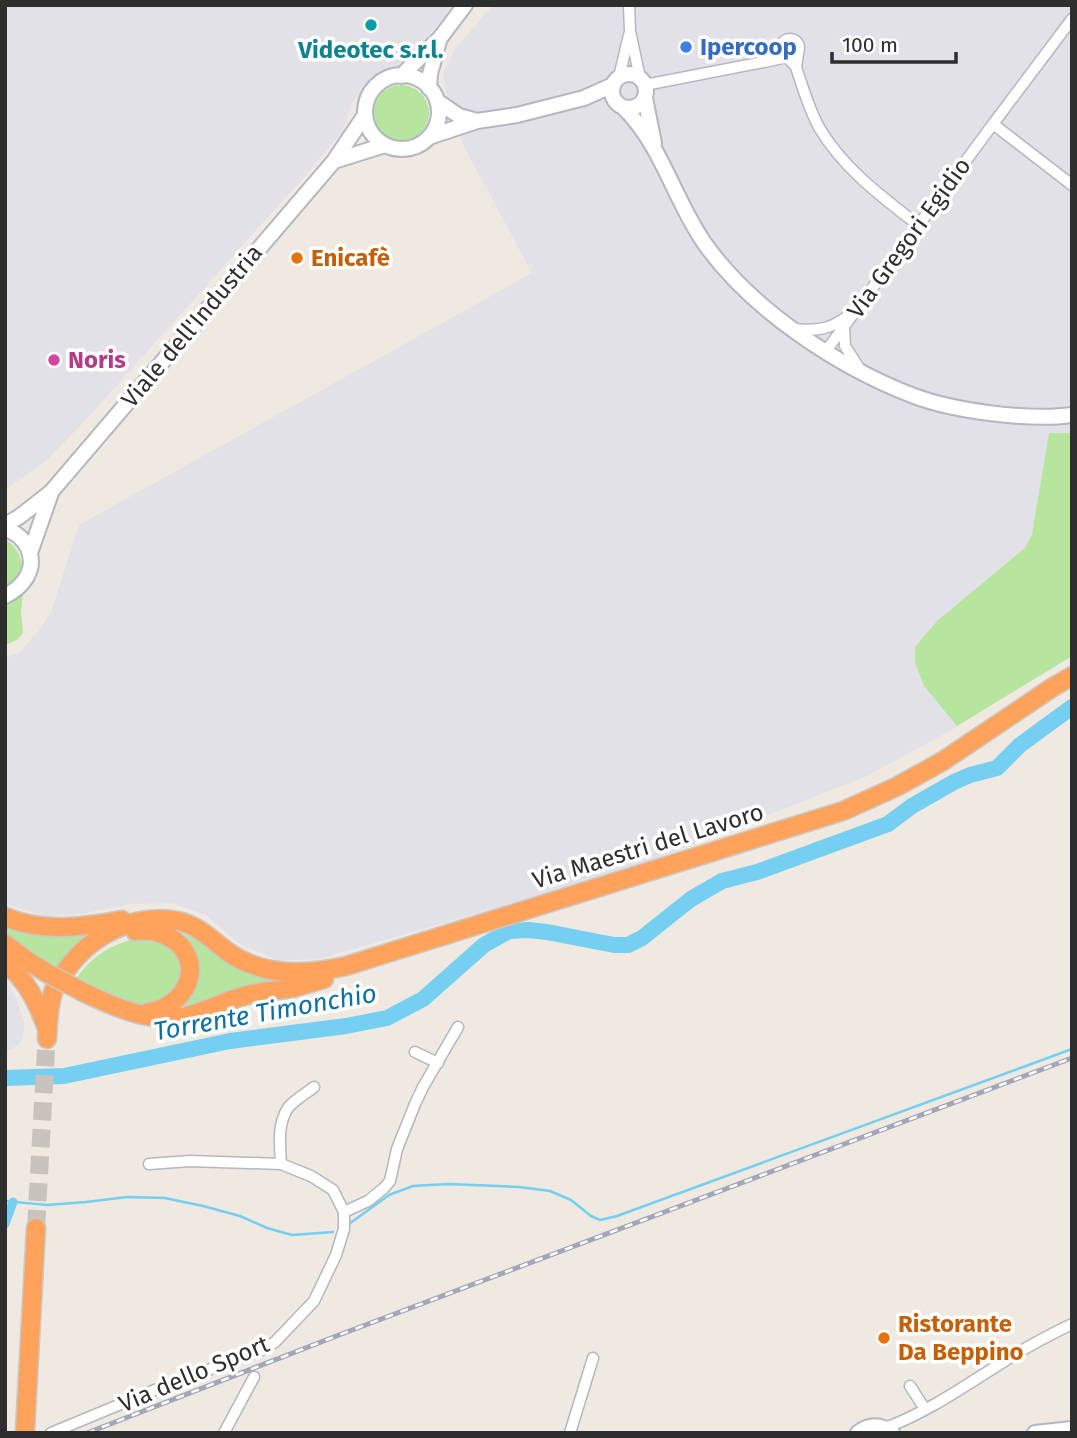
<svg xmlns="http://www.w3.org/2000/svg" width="1077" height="1438" font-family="'Fira Sans',sans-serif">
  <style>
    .industrial { fill: #e3e1e8 }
    .green { fill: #b6e59e }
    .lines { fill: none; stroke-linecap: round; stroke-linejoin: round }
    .stream { stroke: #75cff0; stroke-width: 2.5 }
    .canal { stroke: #75cff0; stroke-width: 9 }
    .river { stroke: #75cff0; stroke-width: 16 }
    .highway-tunnel { stroke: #c8c4bd; stroke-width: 18; stroke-dasharray: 18 9; stroke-linecap: butt }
    .street-casing { stroke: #b4b7c1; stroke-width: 13 }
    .secondary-casing { stroke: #b4b7c1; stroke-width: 18 }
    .highway-casing { stroke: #c9c9c9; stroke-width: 21 }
    .street { stroke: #fff; stroke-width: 10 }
    .secondary { stroke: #fff; stroke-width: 14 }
    .highway { stroke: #ffa35c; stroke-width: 18 }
    .rail-casing { stroke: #a3a6b8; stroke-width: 5 }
    .rail { stroke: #fff; stroke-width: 2.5; stroke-dasharray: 8; stroke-linecap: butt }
    .highway-bridge-casing { stroke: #c9c9c9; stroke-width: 21; stroke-linecap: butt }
    .highway-bridge { stroke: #ffa35c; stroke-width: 18 }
    .culture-dot { fill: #0f9aa8; stroke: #fff; stroke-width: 2.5 }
    .shop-dot { fill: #3f7fe0; stroke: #fff; stroke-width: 2.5 }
    .food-dot { fill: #e8710a; stroke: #fff; stroke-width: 2.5 }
    .hotel-dot { fill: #d1479c; stroke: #fff; stroke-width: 2.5 }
    .labels { text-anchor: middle; stroke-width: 7; stroke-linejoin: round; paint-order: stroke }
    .shop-label { font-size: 24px; font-weight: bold; fill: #366cbe; stroke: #fff; text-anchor: start }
    .culture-label { font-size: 24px; font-weight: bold; fill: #0d838f; stroke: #fff }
    .street-label { font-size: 24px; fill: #2e2e2e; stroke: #fff }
    .food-label { font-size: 24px; font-weight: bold; fill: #c56008; stroke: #fff; text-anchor: start }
    .hotel-label { font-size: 24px; font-weight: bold; fill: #b23c85; stroke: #fff; text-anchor: start }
    .water-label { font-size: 26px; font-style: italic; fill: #0d6fa3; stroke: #fff }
  </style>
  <rect width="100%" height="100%" fill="#efe9e1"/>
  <!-- industrial -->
  <path class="industrial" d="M5 5H455L407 60 392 73 368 84 352 103 342 132 305 176 82 424 47 460 5 490Z
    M493 5H1072V656L948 732 865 777 630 869 319 959 279 961 238 943 206 915 172 903 131 904 80 914 47 916 14 907 5 903V658L21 651 44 623 52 609 79 525 532 273 464 147 446 93 443 72 456 48Z
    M5 978 16 998 24 1020V1032L20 1043 12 1049 5 1051Z"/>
  <!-- green -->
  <path class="green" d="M373 113a28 28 0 1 1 56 0a28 28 0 1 1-56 0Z
    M1049 433H1072V656L957 726 924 686 915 663V647L937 621 1025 548 1032 534Z
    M5 539C16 546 25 559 20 573 18 580 10 586 5 590Z
    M23 594 21 612 23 633 17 640 5 645V604Z
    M5 923 92 933 91 935 73 947 57 969C39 958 21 947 5 932Z
    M174 932 190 936 290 980 168 1013 195 974Z
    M144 937C173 941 174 948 185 973L174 997 144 1006 125 1002 76 979C93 954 115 942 144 937Z"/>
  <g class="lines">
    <!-- stream -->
    <path class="stream" d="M5 1201 47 1205 86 1202 127 1197 165 1198 203 1206 240 1216 267 1228 292 1235 333 1232
      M349 1224 389 1195 413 1186 448 1184 519 1187 550 1191 571 1200 591 1216 600 1220 617 1216 1072 1049"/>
    <!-- canal -->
    <path class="canal" d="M5 1224 13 1202"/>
    <!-- river -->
    <path class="river" d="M5 1078 64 1076 230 1041 346 1026 387 1018 423 999 484 945 509 931 528 930 547 932 614 945H628L642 938 691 899 722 881 757 872 888 824 912 806 954 782 970 775 997 768 1020 745 1072 707"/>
    <!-- highway-tunnel -->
    <path class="highway-tunnel" d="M36 1228 46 1050"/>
    <!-- street casing -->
    <g class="street-casing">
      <path id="street" d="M629 5 630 31 640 78
        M1072 19 993 124 1072 185
        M781 48a9 9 0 1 1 18 0a9 9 0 1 1-18 0Z
        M782 44 776 51 764 62 787 57 796 67 798 54
        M796 67C803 88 809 110 820 129 844 169 882 197 918 225
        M619 77 629 35
        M645 85 764 62
        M844 328 845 346 859 368
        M793 329C817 331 829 330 848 316
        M826 351 993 124
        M415 1052 438 1063
        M281 1164C280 1146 277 1124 288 1108 294 1100 307 1093 314 1087
        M344 1212 368 1201 384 1188 390 1181 397 1149 415 1104 423 1087 458 1027
        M910 1386 925 1409
        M885 1428C926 1413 963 1387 1000 1364 1023 1349 1047 1336 1072 1324
        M51 1433 157 1389 262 1350 275 1342 314 1301 336 1255 344 1229V1212L333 1190 311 1176 281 1164 190 1161 149 1164
        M224 1433 254 1377
        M570 1433 593 1358"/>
    </g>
    <!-- secondary casing -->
    <g class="secondary-casing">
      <path id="secondary" d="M612 91a17 17 0 1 1 34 0a17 17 0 1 1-34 0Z
        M365 112a37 37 0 1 1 74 0a37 37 0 1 1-74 0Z
        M401 76 440 38 465 5
        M429 88 430 74 439 41
        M645 98 654 143
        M437 101 459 116 477 121
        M623 107C662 145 674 200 705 244 752 310 838 367 914 396 954 411 1029 421 1072 415
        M429 137 477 121 517 115 584 98 613 85
        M334 161 385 145
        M5 525 19 517 51 492 334 161 365 115
        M5 529C26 535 38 558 26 578 21 586 13 592 5 596
        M30 553 51 493
        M858 1433C869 1424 881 1424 892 1433
        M1035 1433 1072 1429"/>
    </g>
    <!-- highway casing -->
    <g class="highway-casing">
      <path id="highway" d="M5 917C43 933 83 927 122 920
        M135 931C142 931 150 930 157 932 209 948 195 1006 146 1013
        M5 944 29 962 47 973
        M5 963C26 979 37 1002 46 1026
        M83 992C114 1007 152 1024 187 1016 207 1011 225 1001 244 996 260 991 276 991 293 988 303 985 314 982 324 979
        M47 1039C48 1020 49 999 57 982 60 977 64 973 67 969 92 934 135 913 178 921 198 925 213 941 228 952 263 977 306 975 346 966L843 811 896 787 943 761 1053 687 1072 676
        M25 1431 36 1228"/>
    </g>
    <!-- street -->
    <use href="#street" class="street"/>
    <!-- secondary -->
    <use href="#secondary" class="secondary"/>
    <!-- highway -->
    <use href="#highway" class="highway"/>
    <!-- rail casing -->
    <g class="rail-casing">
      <path id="rail" d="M87 1433 339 1335 1072 1058"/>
    </g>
    <!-- rail -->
    <use href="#rail" class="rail"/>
    <!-- highway-bridge casing -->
    <g class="highway-bridge-casing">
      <path id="highway-bridge" d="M47 973 83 992"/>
    </g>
    <!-- highway-bridge -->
    <use href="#highway-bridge" class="highway-bridge"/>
  </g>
  <!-- markers -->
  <circle class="culture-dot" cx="371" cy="25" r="7"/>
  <circle class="shop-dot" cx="686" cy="47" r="7"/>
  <g class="food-dot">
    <circle cx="297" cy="258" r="7"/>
    <circle cx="884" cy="1338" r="7"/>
  </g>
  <circle class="hotel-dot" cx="54" cy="360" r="7"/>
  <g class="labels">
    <!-- shop labels -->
    <g class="shop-label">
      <text x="700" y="55">Ipercoop</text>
    </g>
    <!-- culture labels -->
    <g class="culture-label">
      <text x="371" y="58">Videotec s.r.l.</text>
    </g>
    <!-- street labels -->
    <g class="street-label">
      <text transform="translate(909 238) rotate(-54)" y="8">Via Gregori Egidio</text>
      <text transform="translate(192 326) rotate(-50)" y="8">Viale dell'Industria</text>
      <text transform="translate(648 846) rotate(-17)" y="8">Via Maestri del Lavoro</text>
      <text transform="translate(194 1374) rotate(-23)" y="8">Via dello Sport</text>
    </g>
    <!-- food labels -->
    <g class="food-label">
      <text x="311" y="266">Enicafè</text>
      <text x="898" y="1332">Ristorante<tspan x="898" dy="28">Da Beppino</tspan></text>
    </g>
    <!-- hotel labels -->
    <g class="hotel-label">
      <text x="68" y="368">Noris</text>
    </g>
    <!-- water labels -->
    <g class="water-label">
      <text transform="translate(265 1012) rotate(-10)" y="9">Torrente Timonchio</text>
    </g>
  </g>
  <!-- border -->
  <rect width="1077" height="1438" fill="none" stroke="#2e2e2e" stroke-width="14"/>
  <!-- scale -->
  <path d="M832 52v10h124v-10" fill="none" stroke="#2e2e2e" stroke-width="3.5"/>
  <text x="842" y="52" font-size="21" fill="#2e2e2e" stroke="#ffffff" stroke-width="5" paint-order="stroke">100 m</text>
</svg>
